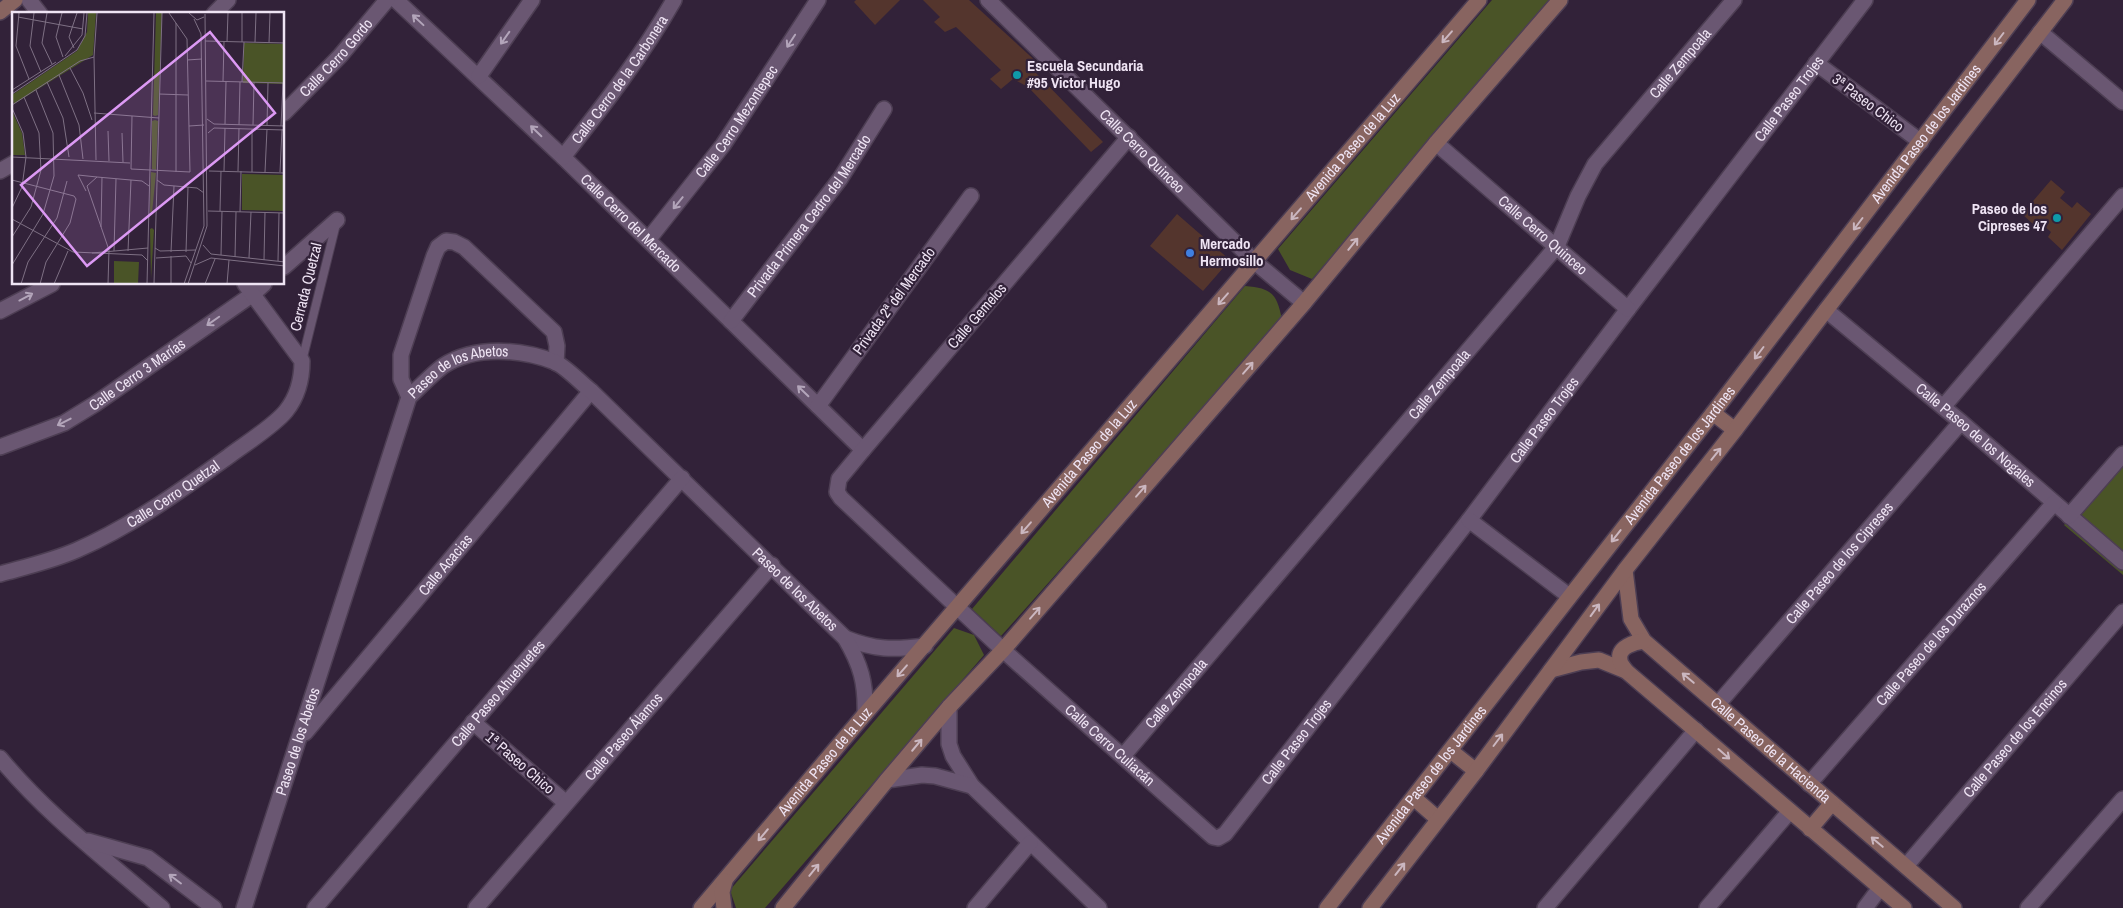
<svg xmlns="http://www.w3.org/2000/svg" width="2123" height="908" font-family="'Archivo Narrow',sans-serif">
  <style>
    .green { fill: #4a5427 }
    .building { fill: #54352d }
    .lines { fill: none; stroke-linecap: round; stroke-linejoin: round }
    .lane-casing { stroke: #4d3e53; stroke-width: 10 }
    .street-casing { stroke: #4d3e53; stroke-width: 18 }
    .secondary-casing { stroke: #4d3e53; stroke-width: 18 }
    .lane { stroke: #6a5772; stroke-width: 8 }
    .street { stroke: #6a5772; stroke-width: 15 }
    .secondary { stroke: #886460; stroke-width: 15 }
    .oneway { stroke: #b3a5ba }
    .oneway2 { stroke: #cbb7c0 }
    .culture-dot { fill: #0f9aa8; stroke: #322239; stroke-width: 2 }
    .shop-dot { fill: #3f7fe0; stroke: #322239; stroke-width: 2 }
    .labels { text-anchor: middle; stroke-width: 4.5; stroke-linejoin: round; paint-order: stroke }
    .street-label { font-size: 15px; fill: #efe4f4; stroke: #322239 }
    .poi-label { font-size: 15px; font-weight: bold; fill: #efe4f4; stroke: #322239; text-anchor: start }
    .inset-road { fill: none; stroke: #7e7084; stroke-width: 1 }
    .view { fill: #dc99f4; fill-opacity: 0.15; stroke: #dc99f4; stroke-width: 2.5 }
    .inset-edge { fill: none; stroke: #efe4f4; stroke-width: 2.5 }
  </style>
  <rect width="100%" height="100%" fill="#322239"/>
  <!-- green -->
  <path class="green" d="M1492 0H1555L1312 279 1290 270 1278 249Z
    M1245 286C1272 288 1277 294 1282 320L1001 636 972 609Z
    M2123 457V575L2064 525Z
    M954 628 974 635 984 655 765 908H736L730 890Z"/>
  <!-- building -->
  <path class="building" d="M856 0H900L875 25 854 2Z
    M923 0H969L1040 65 1034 71 1103 142 1091 152 1028 87 1013 79 1001 89 990 79 1001 70 956 27 945 32 934 22 940 17Z
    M2051 180 2065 192 2060 198 2072 208 2077 202 2091 214 2062 250 2048 237 2051 232 2038 221 2034 225 2022 214Z
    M1177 214 1230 260 1203 291 1150 246Z"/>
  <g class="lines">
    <!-- lane casing -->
    <g class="lane-casing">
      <path id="lane" d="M302 361 336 224"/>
    </g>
    <!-- street casing -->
    <g class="street-casing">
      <g id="street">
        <path d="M29 0 40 14"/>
        <path id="s1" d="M396 0 563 157 863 450"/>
        <path id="s2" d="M988 0 1255 262 1304 303"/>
        <path d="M214 14 228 0"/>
        <path d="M2040 32 2123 102"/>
        <path d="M1816 63 1921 142"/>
        <path d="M479 76 532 0"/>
        <path id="s3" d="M284 113 340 56 387 0"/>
        <path id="s4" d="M1129 137 863 450 839 479 837 492 841 498 1003 650 1213 837 1218 838 1225 834 1469 520 1628 309 1865 0"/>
        <path id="s5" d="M1436 143 1628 309"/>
        <path id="s6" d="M563 157C603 106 642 56 674 0"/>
        <path d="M0 171 14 163"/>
        <path id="s7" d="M648 240 723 145 818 0"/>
        <path d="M284 267 337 220"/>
        <path id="s8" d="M1826 310 1961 422 2123 562"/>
        <path d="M0 311 52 284"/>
        <path id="s9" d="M731 321 840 179 884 109"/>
        <path d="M409 397 401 379V355L434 256 438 247 446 241 454 242 464 247 554 332 557 346 556 363"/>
        <path d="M818 406 971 196"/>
        <path d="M1943 407 2123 196"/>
        <path id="s10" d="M0 447 64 423 95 404 253 294 264 284"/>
        <path d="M2069 516 2123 454"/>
        <path d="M1469 520 1569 596"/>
        <path id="s11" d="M0 574C25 567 52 561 77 550 132 526 180 491 229 456 245 444 274 426 286 411 298 396 302 380 302 361L245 284"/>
        <path d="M845 638C875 650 893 650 925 646"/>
        <path id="s12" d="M1718 704 1961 422"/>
        <path d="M949 707V744L953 756 972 786 1099 908"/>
        <path d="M473 722 566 803"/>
        <path id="s13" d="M305 733 591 391"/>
        <path id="s14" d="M1123 756 1557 246 1578 196 1595 164 1734 0"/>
        <path d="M0 758C47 815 107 860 162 908"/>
        <path d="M887 780 922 775 935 776 972 786"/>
        <path id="s15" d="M1809 784 2054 503"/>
        <path d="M88 841 148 858 214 908"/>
        <path id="s16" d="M1906 866 2123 612"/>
        <path id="s17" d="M244 908 409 397C420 387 431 375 443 366 475 345 521 349 555 362 566 367 581 383 591 391L845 638C861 665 866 683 865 714"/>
        <path id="s18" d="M315 908 682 478"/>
        <path id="s19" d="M476 908 772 565"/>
        <path d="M975 908 1030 843"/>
        <path d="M1545 908 1696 730"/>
        <path d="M1707 908 1790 811"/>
        <path d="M1865 908 1880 888"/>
        <path d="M2028 908 2123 799"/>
      </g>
    </g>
    <!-- secondary casing -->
    <g class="secondary-casing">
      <g id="secondary">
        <path d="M0 12 15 0"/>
        <path d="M1713 413 1735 430"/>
        <path id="s20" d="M1625 570 1631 619 1644 641 1954 908"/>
        <path d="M1551 670 1581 662 1599 660 1626 671 1904 908"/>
        <path d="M1626 671C1624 668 1620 663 1620 660 1617 647 1635 642 1644 641"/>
        <path d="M1451 751 1476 771"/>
        <path d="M1414 798 1438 819"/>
        <path d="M1810 829 1832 803"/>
        <path id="s21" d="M701 908 865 714 1479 0"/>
        <path d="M724 908 722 892 725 881"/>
        <path d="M783 908 887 780 949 707 1003 650 1304 303 1436 143 1560 0"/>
        <path id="s22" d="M1327 908 1713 413 2028 0"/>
        <path d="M1370 908 1476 771 1625 570 1735 430 1826 310 2065 0"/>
      </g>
    </g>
    <!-- lane -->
    <use href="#lane" class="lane"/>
    <!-- street -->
    <use href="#street" class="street"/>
    <!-- secondary -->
    <use href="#secondary" class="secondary"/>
  </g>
  <!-- one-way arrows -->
  <defs><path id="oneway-shaft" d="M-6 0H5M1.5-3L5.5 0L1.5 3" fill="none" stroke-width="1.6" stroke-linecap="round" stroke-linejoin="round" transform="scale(1.25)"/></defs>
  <g class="oneway">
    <use href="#oneway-shaft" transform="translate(418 20) rotate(-137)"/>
    <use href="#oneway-shaft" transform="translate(505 38) rotate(125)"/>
    <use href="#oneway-shaft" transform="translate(791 41) rotate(123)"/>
    <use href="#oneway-shaft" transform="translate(536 131) rotate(-136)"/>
    <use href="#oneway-shaft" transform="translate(678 203) rotate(129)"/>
    <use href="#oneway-shaft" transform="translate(26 297) rotate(-28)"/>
    <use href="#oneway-shaft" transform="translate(213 321) rotate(145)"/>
    <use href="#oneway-shaft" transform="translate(803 391) rotate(-136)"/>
    <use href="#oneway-shaft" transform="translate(64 422) rotate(153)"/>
    <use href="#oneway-shaft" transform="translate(175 879) rotate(-143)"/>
  </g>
  <g class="oneway2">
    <use href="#oneway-shaft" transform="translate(1447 37) rotate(131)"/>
    <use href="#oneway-shaft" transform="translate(1999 39) rotate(127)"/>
    <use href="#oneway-shaft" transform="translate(1296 214) rotate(131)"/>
    <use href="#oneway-shaft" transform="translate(1858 224) rotate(127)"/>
    <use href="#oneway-shaft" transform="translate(1353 244) rotate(-51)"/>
    <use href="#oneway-shaft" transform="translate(1223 299) rotate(131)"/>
    <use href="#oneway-shaft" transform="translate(1759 353) rotate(127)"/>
    <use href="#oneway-shaft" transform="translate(1248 368) rotate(-49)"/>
    <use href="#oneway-shaft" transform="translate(1716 454) rotate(-51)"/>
    <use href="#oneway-shaft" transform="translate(1141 491) rotate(-49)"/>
    <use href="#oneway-shaft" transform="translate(1026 528) rotate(131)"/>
    <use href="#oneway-shaft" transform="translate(1616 536) rotate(128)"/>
    <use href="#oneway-shaft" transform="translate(1595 610) rotate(-54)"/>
    <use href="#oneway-shaft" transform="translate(1035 613) rotate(-49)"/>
    <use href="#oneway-shaft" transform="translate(902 671) rotate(131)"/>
    <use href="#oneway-shaft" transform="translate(1688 678) rotate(-140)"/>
    <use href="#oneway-shaft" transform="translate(1498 740) rotate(-53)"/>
    <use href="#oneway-shaft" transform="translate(917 745) rotate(-50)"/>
    <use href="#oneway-shaft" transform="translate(1724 754) rotate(41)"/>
    <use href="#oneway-shaft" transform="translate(763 835) rotate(130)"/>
    <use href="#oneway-shaft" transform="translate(1877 842) rotate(-140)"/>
    <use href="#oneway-shaft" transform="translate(1400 869) rotate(-52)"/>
    <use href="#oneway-shaft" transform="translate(814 870) rotate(-51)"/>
  </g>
  <!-- markers -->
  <g class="culture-dot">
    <circle cx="1017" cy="75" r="5"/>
    <circle cx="2057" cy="218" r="5"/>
  </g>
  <circle class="shop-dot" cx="1190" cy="253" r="5"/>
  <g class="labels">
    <!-- street labels -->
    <g class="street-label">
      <text dy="5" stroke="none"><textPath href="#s3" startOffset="76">Calle Cerro Gordo</textPath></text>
      <text dy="5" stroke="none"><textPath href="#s14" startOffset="892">Calle Zempoala</textPath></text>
      <text dy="5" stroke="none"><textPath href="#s6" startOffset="96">Calle Cerro de la Carbonera</textPath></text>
      <text dy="5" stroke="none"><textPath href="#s4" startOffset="1912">Calle Paseo Trojes</textPath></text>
      <text transform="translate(1868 103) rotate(37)" y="5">3ª Paseo Chico</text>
      <text dy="5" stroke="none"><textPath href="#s7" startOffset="148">Calle Cerro Mezontepec</textPath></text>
      <text dy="5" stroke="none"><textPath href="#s22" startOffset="979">Avenida Paseo de los Jardines</textPath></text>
      <text dy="5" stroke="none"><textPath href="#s21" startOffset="1002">Avenida Paseo de la Luz</textPath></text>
      <text dy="5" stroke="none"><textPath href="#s2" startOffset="216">Calle Cerro Quinceo</textPath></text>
      <text dy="5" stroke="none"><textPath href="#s9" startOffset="131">Privada Primera Cedro del Mercado</textPath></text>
      <text dy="5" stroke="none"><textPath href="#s1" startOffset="324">Calle Cerro del Mercado</textPath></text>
      <text dy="5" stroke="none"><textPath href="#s5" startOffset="141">Calle Cerro Quinceo</textPath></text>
      <text transform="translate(306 287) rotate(-76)" y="5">Cerrada Quetzal</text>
      <text transform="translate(894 301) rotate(-54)" y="5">Privada 2ª del Mercado</text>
      <text transform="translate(977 316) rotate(-49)" y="5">Calle Gemelos</text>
      <text dy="5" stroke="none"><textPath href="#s10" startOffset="156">Calle Cerro 3 Marías</textPath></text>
      <text dy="5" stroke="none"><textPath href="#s17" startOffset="595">Paseo de los Abetos</textPath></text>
      <text dy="5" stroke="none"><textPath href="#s14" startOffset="488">Calle Zempoala</textPath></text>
      <text dy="5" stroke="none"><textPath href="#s4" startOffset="1508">Calle Paseo Trojes</textPath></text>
      <text dy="5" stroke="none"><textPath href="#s8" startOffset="195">Calle Paseo de los Nogales</textPath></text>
      <text dy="5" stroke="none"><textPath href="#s21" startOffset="598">Avenida Paseo de la Luz</textPath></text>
      <text dy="5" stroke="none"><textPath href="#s22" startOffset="574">Avenida Paseo de los Jardines</textPath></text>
      <text dy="5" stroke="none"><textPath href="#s11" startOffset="192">Calle Cerro Quetzal</textPath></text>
      <text dy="5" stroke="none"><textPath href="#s12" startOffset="186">Calle Paseo de los Cipreses</textPath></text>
      <text dy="5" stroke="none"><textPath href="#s13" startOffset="219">Calle Acacias</textPath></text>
      <text dy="5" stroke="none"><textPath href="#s17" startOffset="1030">Paseo de los Abetos</textPath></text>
      <text dy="5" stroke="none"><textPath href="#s15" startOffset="186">Calle Paseo de los Duraznos</textPath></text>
      <text dy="5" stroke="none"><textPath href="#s18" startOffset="282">Calle Paseo Ahuehuetes</textPath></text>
      <text dy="5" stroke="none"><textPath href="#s14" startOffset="82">Calle Zempoala</textPath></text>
      <text dy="5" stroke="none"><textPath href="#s19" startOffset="226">Calle Paseo Álamos</textPath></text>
      <text dy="5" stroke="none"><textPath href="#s16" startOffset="168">Calle Paseo de los Encinos</textPath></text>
      <text dy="5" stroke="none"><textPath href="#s17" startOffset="175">Paseo de los Abetos</textPath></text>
      <text dy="5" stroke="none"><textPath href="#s4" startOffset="1102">Calle Paseo Trojes</textPath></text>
      <text dy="5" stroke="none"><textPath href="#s4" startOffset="834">Calle Cerro Culiacán</textPath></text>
      <text dy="5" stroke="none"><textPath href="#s20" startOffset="242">Calle Paseo de la Hacienda</textPath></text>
      <text dy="5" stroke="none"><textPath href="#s21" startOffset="192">Avenida Paseo de la Luz</textPath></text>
      <text transform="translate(520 763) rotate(41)" y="5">1ª Paseo Chico</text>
      <text dy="5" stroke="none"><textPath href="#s22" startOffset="169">Avenida Paseo de los Jardines</textPath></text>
    </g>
    <!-- poi labels -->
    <g class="poi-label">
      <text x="1027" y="71">Escuela Secundaria<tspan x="1027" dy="17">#95 Victor Hugo</tspan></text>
      <text x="2047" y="214" text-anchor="end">Paseo de los<tspan x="2047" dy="17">Cipreses 47</tspan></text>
      <text x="1200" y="249">Mercado<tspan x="1200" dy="17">Hermosillo</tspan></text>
    </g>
  </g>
  <!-- overview -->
  <g transform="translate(12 12)">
    <rect width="272" height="272" fill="#322239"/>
    <path d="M76 1H84L81 43 2 92 0 83 65 39 75 20ZM144 1H150L146 103 143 104 141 103ZM232 31 272 32V72L231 71ZM0 99 10 121 13 143H0ZM143 108 146 109 144 158 140 157V109ZM139 160 144 161 140 201 138 200ZM230 162 272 163V199L230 198ZM140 216 142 218 139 267 138 217ZM102 249 127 250 126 272H102Z" fill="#4a5427"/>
    <path class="inset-road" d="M7 1 4 34 17 67M22 1 18 34 29 60M35 1 30 31 40 52M50 1 44 25 51 45M177 1 185 8 192 5M6 5 71 17M193 29 273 31M215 30 216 1M230 30V1M243 30 244 1M257 31 258 1M272 31V1M62 36 57 25 65 1M53 44 70 23 72 1M82 45 84 148M175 48 190 47M58 56 71 81 80 108M47 63 67 113 71 147M194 69 273 71M211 69 212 30M35 70 51 106 57 145M230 70 232 30M0 78 44 50M0 82 65 38 73 24 75 1M147 82 176 83M0 93 68 49 82 45 85 1M0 96 11 121 14 145 10 175 0 196M82 101 147 106M120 104 119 157 178 160 175 27 157 1M195 107 202 112 273 114M213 112 214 70M227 113 228 70M241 113 242 70M255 113 256 71M177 114 192 113M269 114 271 71M96 119 97 149M110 121 111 150M196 121 202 116 273 118M0 145 118 151M197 159 273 161M212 159 213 116M226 159 227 116M164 160V11M240 160V117M253 160 255 117M268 160 270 117M0 168 62 184 64 187 58 211 34 250 28 272M145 168 152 173 185 176 192 181M74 179 66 163 85 165M196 199 273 201M208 199 209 159M228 200 229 159M0 207 61 240 130 243 136 249M89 215 90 165M0 225 19 195 29 158 27 121 12 85M191 233 199 242 273 250M143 236 148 239 184 238M102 239 104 167M116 239 119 168M159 240 162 174M174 240 176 175M80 241 136 236M209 243 210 199M223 245 224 200M144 246 174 244 179 251M237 246 239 200M252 248 253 200M266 249 267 201M0 253 31 202 42 164 41 121 24 78M183 253 199 246 273 254M9 272 16 250 45 206 55 169M42 272 56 239M96 272 97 238 75 174 85 165 130 169 137 174M135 272 142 1M142 272 150 1M159 272V244M172 272 192 214 189 22 182 7M176 272 195 214 193 2M193 272 203 247M215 272 217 248"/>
    <path class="view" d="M198 20 263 101 75 254 9 173Z"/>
    <rect width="272" height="272" class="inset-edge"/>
  </g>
</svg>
